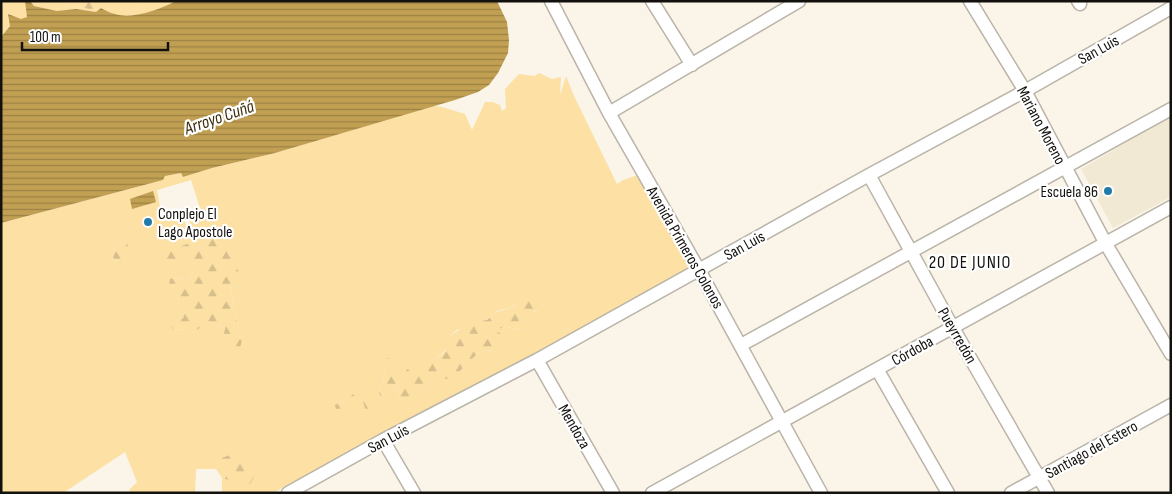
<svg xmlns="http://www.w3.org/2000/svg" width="1172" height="494" font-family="'Sofia Sans Condensed',sans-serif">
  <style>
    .built { fill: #f2e9d5 }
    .grass { fill: #fce0a4; fill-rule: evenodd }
    .forest { fill: url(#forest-firs) }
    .water { fill: url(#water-rules) }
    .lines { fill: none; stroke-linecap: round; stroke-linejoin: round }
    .minor-casing { stroke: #bab4a8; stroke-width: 15 }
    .minor { stroke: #fff; stroke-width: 12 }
    .poi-dot { fill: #207ba9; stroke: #fff; stroke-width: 2 }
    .labels { text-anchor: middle; stroke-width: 4.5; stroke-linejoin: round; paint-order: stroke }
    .street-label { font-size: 16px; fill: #13110d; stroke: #fff }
    .poi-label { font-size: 16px; fill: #13110d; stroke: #fff; text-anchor: end }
    .water-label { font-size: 18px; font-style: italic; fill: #3b2d0a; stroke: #fff }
    .neighbourhood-label { font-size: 18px; letter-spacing: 1px; fill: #13110d; stroke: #fff }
  </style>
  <defs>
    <pattern id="forest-firs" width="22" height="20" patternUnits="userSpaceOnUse" patternTransform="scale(1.25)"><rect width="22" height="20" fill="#fce0a4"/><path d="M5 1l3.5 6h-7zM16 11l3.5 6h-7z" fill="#d7bf8c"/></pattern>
    <pattern id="water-rules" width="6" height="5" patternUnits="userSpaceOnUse" patternTransform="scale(1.25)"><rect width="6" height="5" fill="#c2a053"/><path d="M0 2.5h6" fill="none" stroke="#9c8143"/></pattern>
  </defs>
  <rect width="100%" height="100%" fill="#faf5e8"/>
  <!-- built -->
  <path class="built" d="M1171 116V197L1113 228 1081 169Z"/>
  <!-- grass -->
  <path class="grass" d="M1 1H25L28 17 10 26 1 37Z
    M30 1H67L69 6 85 8 96 11 98 1H137L139 3 144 1H176C160 9 133 20 115 15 110 13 105 10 101 8L96 12 76 9 57 11 34 6Z
    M539 73 552 79 561 77 560 95 566 76 574 96 617 184 623 180 638 175 688 262 686 273 273 493H222V478L242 484 216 460V469H196L195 493H132L129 490 137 482 125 452 63 493H1V223L163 180 165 176 181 173 183 177 212 168 275 153 434 106 442 107 465 114 472 130 485 102H493L500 105 502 111 506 108 505 89 519 74 535 76ZM191 180 200 208 188 212 190 224 186 225 181 214 173 217 171 213 168 214 165 206 160 207 157 190ZM207 235 226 242 235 249 233 264 239 281 238 288 230 285 237 322 243 338 225 329 220 324 206 325 174 331 171 327 184 318 177 306 179 297 174 278 189 281 193 272 188 261H181L198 250ZM122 237 131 251 121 258 115 267 118 262 114 259 111 252ZM523 295 540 311 518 315 520 330 507 327 491 330 494 350 484 351 476 355 461 370 434 376 426 389 417 393 401 406 398 382 394 388 381 397 379 393 383 381 385 369 397 367 399 379 434 360 446 350C444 330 469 324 485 320 490 319 493 314 497 311 502 309 508 309 512 307 516 304 520 299 523 295ZM362 385 355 413H348L336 405 349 398Z"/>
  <!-- forest -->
  <path class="forest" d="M67 1H98L96 12 85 8 69 6Z
    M218 233 236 249 233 264 241 274 238 288 230 286 237 322 243 338 239 350 226 349 223 337 225 329 220 324 217 330 208 331 205 325 191 333 184 329 174 331 171 327 163 324 165 319 184 318 177 306 179 297 176 289 169 285 170 279 174 278 189 281 193 272 188 261H181L170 266 164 258 171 250 187 244 198 250 207 235Z
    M122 237 132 251 128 256 121 258 123 263 120 271 115 267 118 262 114 259 111 252Z
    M523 295 537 297 542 304 540 311 532 312 527 316 518 315 521 330 507 327 492 330 500 333 503 342 494 350 484 351 476 355 461 370 447 379 434 376 426 389 417 393 401 407 398 382 394 388 381 397 379 393 383 381 385 369 382 365 384 358 392 359 397 367 400 378 412 364 422 366 423 360H434L446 351C445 338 449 336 459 330L460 322 487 320 496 312 513 307Z
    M362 385 370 386 375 406 371 410 366 412 363 401 355 413H348L337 415 335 405 349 398Z
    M230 455 244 460 246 464 252 467 255 475 250 484H242L222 478 216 469V460Z"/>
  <!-- water -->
  <path class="water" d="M25 1H30L34 6 57 11 76 9 96 12 101 8C105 10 110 13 115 14 133 20 160 9 176 1H497L507 22 509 40 508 53 498 73 489 85 478 92 455 100 275 153 212 168 183 177 181 173 165 176 163 180 1 223V37L10 26 8 14 21 19 27 17Z
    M153 191 156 202 132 209 130 199Z"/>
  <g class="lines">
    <!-- minor casing -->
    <g class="minor-casing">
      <path id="minor" d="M551 1 609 113 699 270 821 493
        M652 1 692 65
        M970 1 1025 91 1106 244 1171 354
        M1078 1 1080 4
        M609 113 799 1
        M869 175 953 328 1048 493
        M741 345 1171 109
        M537 360 613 493
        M877 369 948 493
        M383 440 414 493
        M288 493 383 440 537 360 869 175 1025 91 1171 8
        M652 493 1171 207
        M1011 493 1171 405"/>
    </g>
    <!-- minor -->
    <use href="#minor" class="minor"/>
  </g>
  <!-- markers -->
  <g class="poi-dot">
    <circle cx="1108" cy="191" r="5"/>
    <circle cx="148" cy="222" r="5"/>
  </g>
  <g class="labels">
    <!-- street labels -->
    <g class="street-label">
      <text transform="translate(1098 49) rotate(-29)" y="6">San Luis</text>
      <text transform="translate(1042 125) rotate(62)" y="6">Mariano Moreno</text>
      <text transform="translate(744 245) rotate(-29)" y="6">San Luis</text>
      <text transform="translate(686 247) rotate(60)" y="6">Avenida Primeros Colonos</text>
      <text transform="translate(958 335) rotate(60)" y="6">Pueyrredón</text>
      <text transform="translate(912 350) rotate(-29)" y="6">Córdoba</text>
      <text transform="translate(575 426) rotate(60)" y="6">Mendoza</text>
      <text transform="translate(388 438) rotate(-28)" y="6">San Luis</text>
      <text transform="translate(1091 449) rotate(-29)" y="6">Santiago del Estero</text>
    </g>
    <!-- poi labels -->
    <g class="poi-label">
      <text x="1098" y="197">Escuela 86</text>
      <text x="158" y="219" text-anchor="start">Conplejo El<tspan x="158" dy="18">Lago Apostole</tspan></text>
    </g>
    <!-- water labels -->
    <g class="water-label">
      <text transform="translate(219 117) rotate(-19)" y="6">Arroyo Cuñá</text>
    </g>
    <!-- neighbourhood labels -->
    <g class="neighbourhood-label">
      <text x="970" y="268">20 DE JUNIO</text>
    </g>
  </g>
  <!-- border -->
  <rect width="1172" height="494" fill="none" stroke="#13110d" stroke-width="5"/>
  <!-- scale -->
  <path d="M22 42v8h146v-8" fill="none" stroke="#13110d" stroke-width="2.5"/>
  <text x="30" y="42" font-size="15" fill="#13110d" stroke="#ffffff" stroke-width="4" paint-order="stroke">100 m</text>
</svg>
